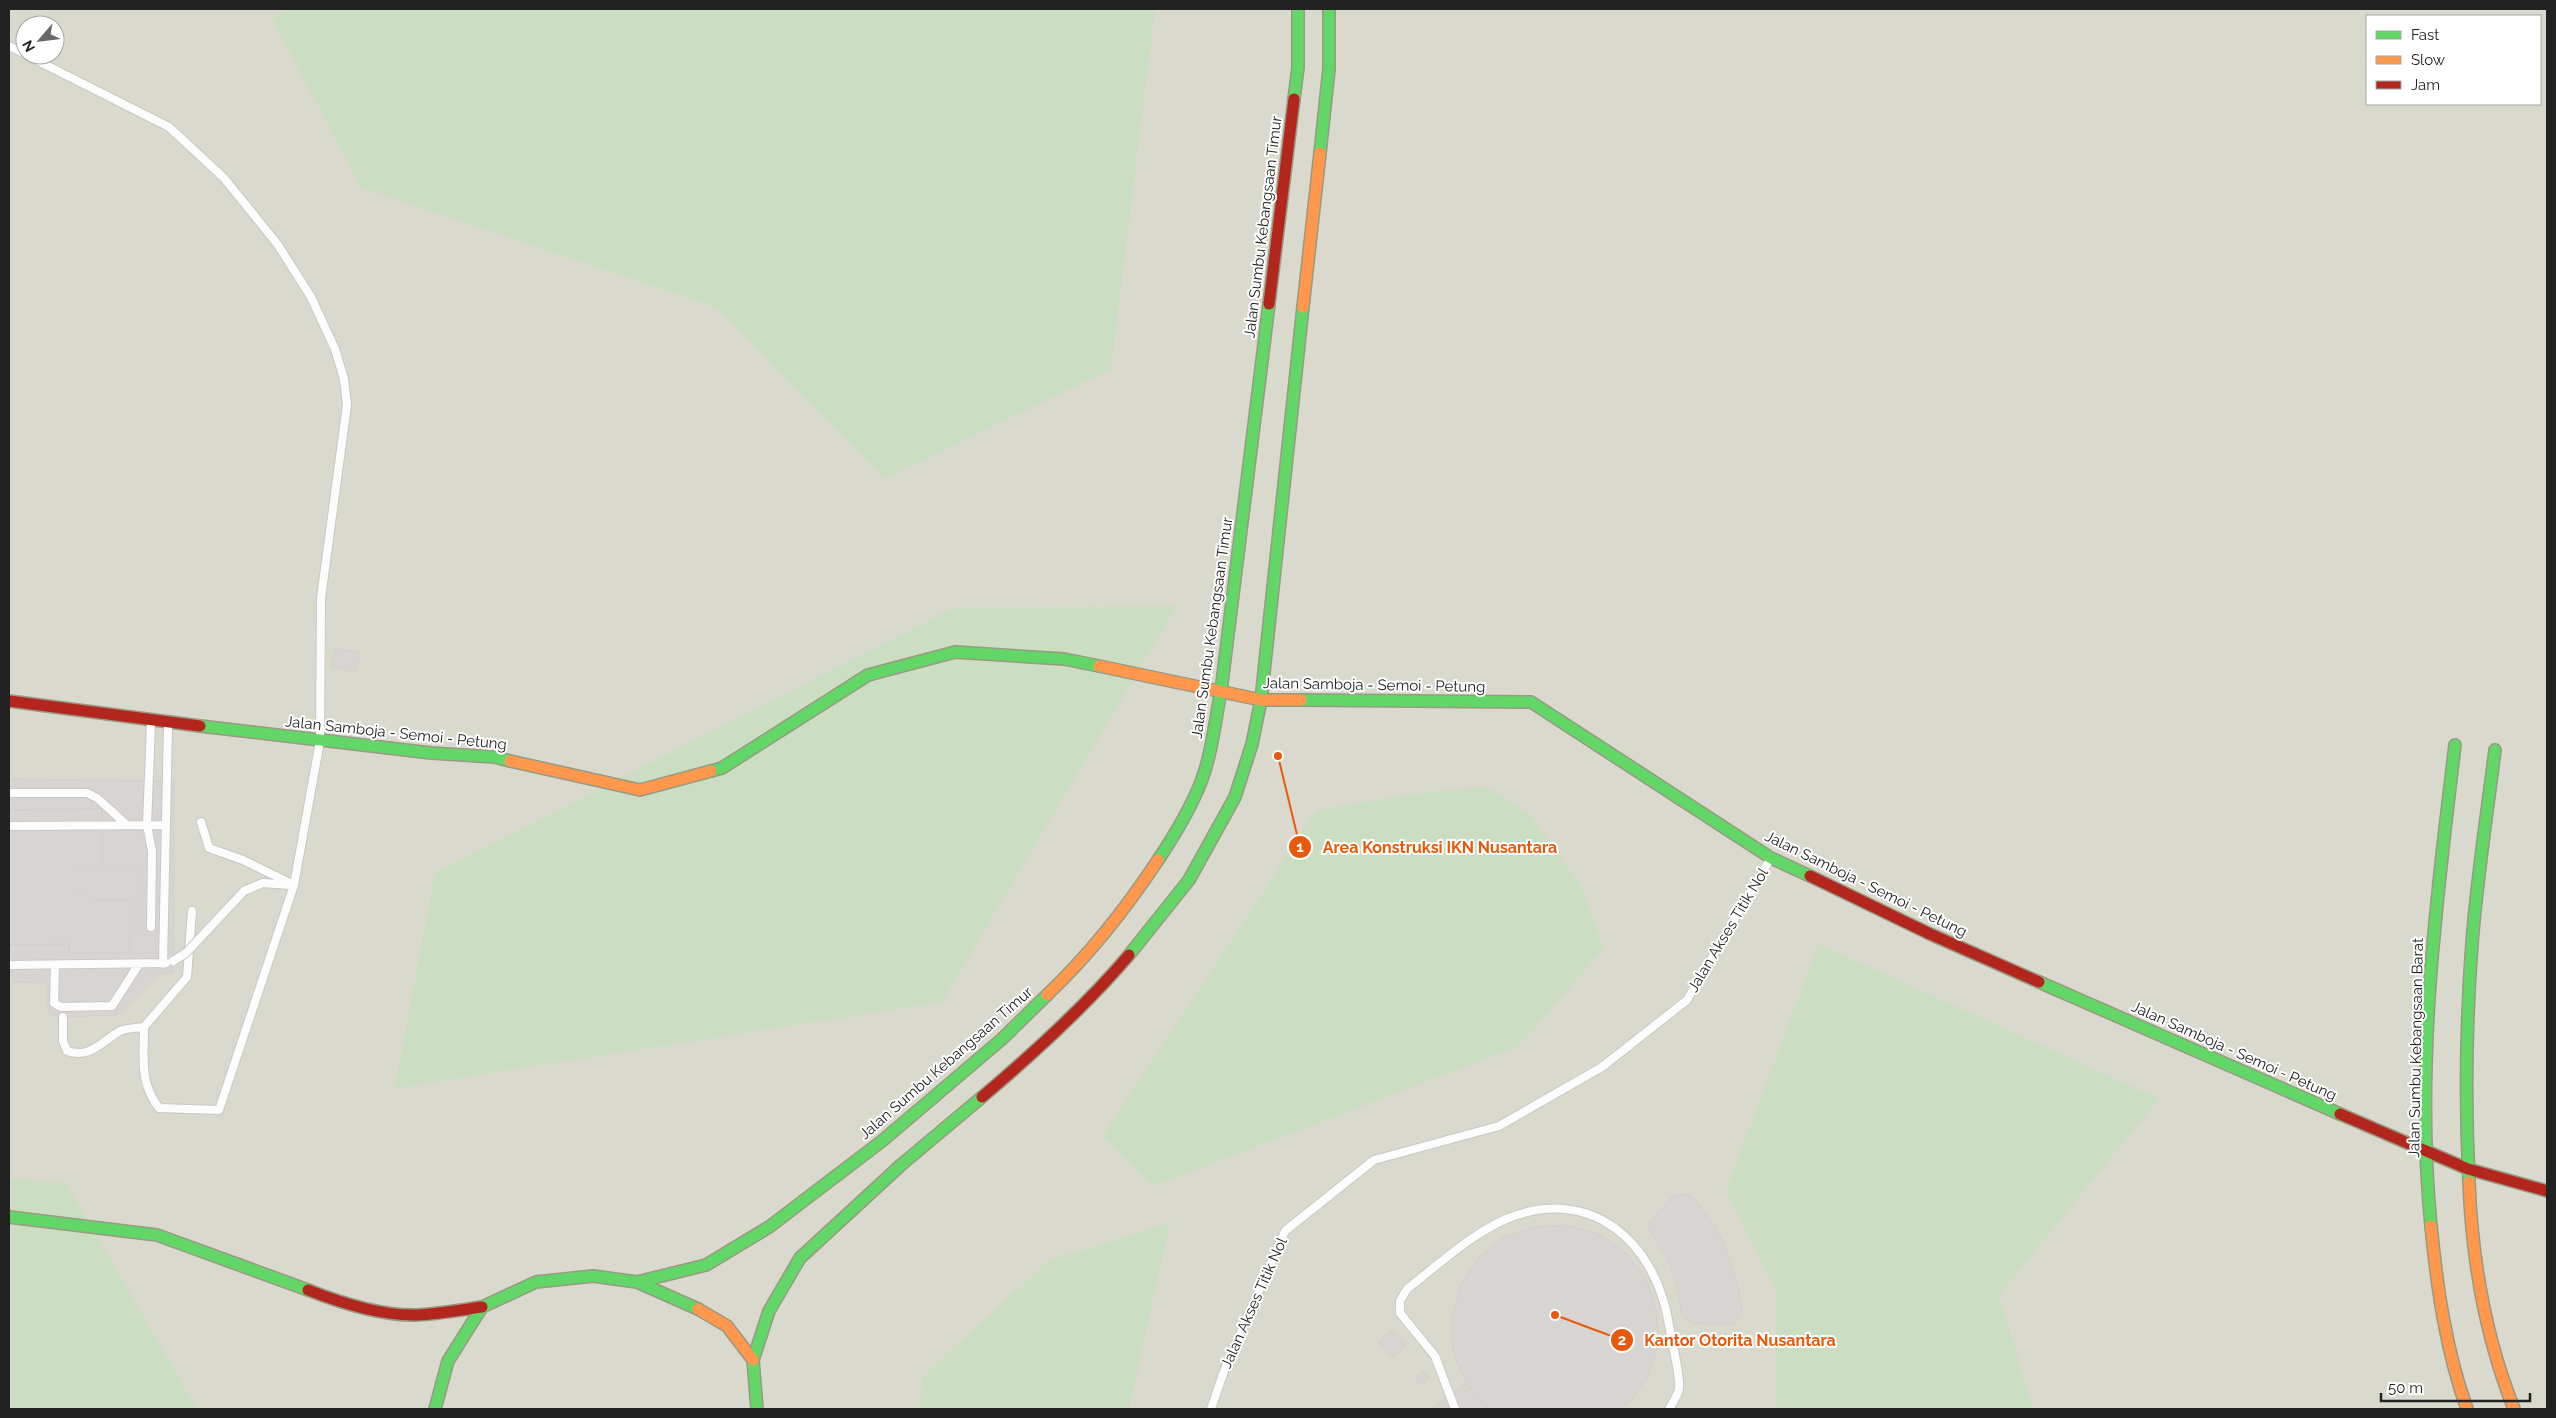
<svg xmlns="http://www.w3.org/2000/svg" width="2556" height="1418" font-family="Raleway,sans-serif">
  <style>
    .construction { fill: #d9d9cd; fill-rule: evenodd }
    .forest { fill: #cbdec1 }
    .building { fill: #d7d4d2; stroke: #d3d0cc }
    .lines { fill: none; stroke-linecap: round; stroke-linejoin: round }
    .lane-casing { stroke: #c9c8c7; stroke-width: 10 }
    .fast-casing { stroke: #999a82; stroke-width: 14 }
    .slow-casing { stroke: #999a82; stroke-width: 14 }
    .jam-casing { stroke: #999a82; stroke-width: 14 }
    .lane { stroke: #fdfcfc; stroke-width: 8 }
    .fast { stroke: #63d668; stroke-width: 11 }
    .slow { stroke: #ff974d; stroke-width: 11 }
    .jam { stroke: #b3261e; stroke-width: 11 }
    .lane-bridge-casing { stroke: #c9c8c7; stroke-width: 10; stroke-linecap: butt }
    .lane-bridge { stroke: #fdfcfc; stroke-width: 8 }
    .labels { text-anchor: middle; stroke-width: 4; stroke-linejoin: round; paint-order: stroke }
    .street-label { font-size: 15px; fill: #222; stroke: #fff }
    .leader { fill: none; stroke: #e8590c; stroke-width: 2 }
    .callout-dot { fill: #e8590c; stroke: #fff; stroke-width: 2 }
    .mark-label { font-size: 15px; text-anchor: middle; font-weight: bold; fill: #fff }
    .callout-label { font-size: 16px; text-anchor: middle; font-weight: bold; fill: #e8590c; stroke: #fff; stroke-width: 4; stroke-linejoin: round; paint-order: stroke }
  </style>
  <rect width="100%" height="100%" fill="#f0eeeb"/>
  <!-- construction -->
  <path class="construction" d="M9 9H2547V1409H9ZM2367 16H2540V104H2367ZM25 25H55V55H25Z"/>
  <!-- forest -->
  <path class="forest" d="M286 9H1155L1111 369 885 479 717 308 361 187 272 19Z
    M1177 606 942 1002 395 1088 435 873 953 608Z
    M1485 786 1531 816 1582 888 1604 948 1519 1046 1154 1186 1103 1136 1317 810 1407 795Z
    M1819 944 2159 1099 1999 1295 2033 1409H1777L1776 1290 1726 1190Z
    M9 1178 66 1183 197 1409H9Z
    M1170 1223 1129 1409H920L922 1377 1048 1261Z"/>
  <!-- building -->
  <path class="building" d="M335 648 360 653 356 672 331 667Z
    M9 779 174 781 173 972 159 974 121 1013 116 1015 57 1017 50 1013 47 1006V983L9 982Z
    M102 809V867H142V931H130V953H69V944L9 945V810Z
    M102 809V869H72V895H89V901L130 900V953H69V944L9 945V810Z
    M1678 1194 1688 1195 1696 1201 1716 1228 1730 1258 1739 1290 1742 1313 1733 1325 1694 1323 1686 1319 1681 1312 1677 1286 1667 1259 1648 1228 1649 1223 1672 1197Z
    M1567 1225 1598 1234 1626 1253 1646 1279 1657 1311 1658 1344 1649 1375 1630 1402 1620 1409H1489L1466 1383 1453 1352 1451 1319 1460 1287 1477 1259 1503 1238 1534 1227Z
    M1393 1329 1406 1345 1392 1358 1378 1342Z
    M1423 1371 1429 1378 1422 1385 1415 1379Z
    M1466 1383 1489 1409H1432Z"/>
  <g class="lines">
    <!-- lane casing -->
    <g class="lane-casing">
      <path id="lane" d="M9 46 25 54
        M26 55 169 127 224 178 278 245 311 297 335 349 344 379 347 405 321 598 320 741 294 885 219 1110 159 1108C139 1082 144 1058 144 1027
        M151 724 147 825 152 851 151 927
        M9 793H87L97 798 127 825
        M201 822 209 848 243 860 294 885
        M9 826 165 825
        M244 891 263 883 289 885
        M163 964 168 726
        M9 965 166 963
        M55 965 54 1003 61 1007 112 1006 139 964
        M63 1017V1041L67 1051C90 1059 101 1042 120 1031 127 1028 136 1028 144 1027L187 977 192 911
        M1211 1409 1224 1371 1285 1231 1374 1160 1499 1126 1602 1067 1687 1000 1769 861
        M1455 1409 1435 1356 1400 1313V1301L1407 1289C1438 1265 1470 1235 1506 1219 1591 1184 1656 1242 1669 1325 1671 1339 1681 1377 1679 1389 1678 1395 1672 1404 1669 1409"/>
    </g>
    <!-- fast casing -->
    <g class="fast-casing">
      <path id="fast" d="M1294 99 1298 67V9
        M1320 153 1329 69V9
        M1301 700 1531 702 1771 858 1810 876
        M200 726 431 753 494 757 510 761
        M711 771 722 768 868 675 955 652 1064 659 1099 666
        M1158 860C1174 836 1190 810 1201 782 1212 753 1215 721 1221 691L1269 304
        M1129 955 1189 880 1235 797 1252 744 1261 700 1303 307
        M2039 982 2340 1114
        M2469 1182C2465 1103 2466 1022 2472 943 2477 878 2487 814 2495 750
        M9 1217 157 1235 308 1290
        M2431 1226C2415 1066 2436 904 2455 745
        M637 1282 706 1265 769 1227 882 1141 1002 1039 1047 995
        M435 1409 448 1361 482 1307 536 1282 593 1276 637 1282 698 1309
        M757 1409 753 1360 769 1311 800 1258 901 1165 982 1097"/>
    </g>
    <!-- slow casing -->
    <g class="slow-casing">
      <path id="slow" d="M1303 307 1320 153
        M1099 666 1261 700H1301
        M510 761 640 790 711 771
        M1047 995C1090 954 1125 910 1158 860
        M2469 1182C2472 1261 2485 1336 2514 1409
        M2431 1226C2437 1287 2446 1351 2467 1409
        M698 1309 727 1326 753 1360"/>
    </g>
    <!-- jam casing -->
    <g class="jam-casing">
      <path id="jam" d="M1269 304 1294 99
        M9 701 200 726
        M1810 876 1930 934 2039 982
        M982 1097C1034 1053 1085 1007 1129 955
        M2340 1114 2468 1169 2547 1191
        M308 1290C341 1303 381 1316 417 1315 438 1314 461 1310 482 1307"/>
    </g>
    <!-- lane -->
    <use href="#lane" class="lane"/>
    <!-- fast -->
    <use href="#fast" class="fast"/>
    <!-- slow -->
    <use href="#slow" class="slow"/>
    <!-- jam -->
    <use href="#jam" class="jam"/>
    <!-- lane-bridge casing -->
    <g class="lane-bridge-casing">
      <path id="lane-bridge" d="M173 961 186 953 244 891"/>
    </g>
    <!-- lane-bridge -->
    <use href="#lane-bridge" class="lane-bridge"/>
  </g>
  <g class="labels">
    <!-- street labels -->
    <g class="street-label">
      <text transform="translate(1263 227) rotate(-83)" y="5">Jalan Sumbu Kebangsaan Timur</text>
      <text transform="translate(1212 628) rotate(-82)" y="5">Jalan Sumbu Kebangsaan Timur</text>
      <text transform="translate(1374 685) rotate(1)" y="5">Jalan Samboja - Semoi - Petung</text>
      <text transform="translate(396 733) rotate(6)" y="5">Jalan Samboja - Semoi - Petung</text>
      <text transform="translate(1866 884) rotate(26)" y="5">Jalan Samboja - Semoi - Petung</text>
      <text transform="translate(1728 930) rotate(-59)" y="5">Jalan Akses Titik Nol</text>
      <text transform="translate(2416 1048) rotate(-89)" y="5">Jalan Sumbu Kebangsaan Barat</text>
      <text transform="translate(2234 1051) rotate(24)" y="5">Jalan Samboja - Semoi - Petung</text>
      <text transform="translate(946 1063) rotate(-41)" y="5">Jalan Sumbu Kebangsaan Timur</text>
      <text transform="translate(1254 1303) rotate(-66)" y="5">Jalan Akses Titik Nol</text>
    </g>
  </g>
  <!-- callouts -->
  <path class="leader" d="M1278 756L1300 847M1555 1315L1622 1340"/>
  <g class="callout-dot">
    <circle cx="1278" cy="756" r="5"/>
    <circle cx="1555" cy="1315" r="5"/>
    <circle cx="1300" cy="847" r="12"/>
    <circle cx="1622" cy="1340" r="12"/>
  </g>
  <g class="mark-label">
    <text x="1300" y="852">1</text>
    <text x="1622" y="1345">2</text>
  </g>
  <g class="callout-label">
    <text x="1440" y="853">Area Konstruksi IKN Nusantara</text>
    <text x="1740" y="1346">Kantor Otorita Nusantara</text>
  </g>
  <!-- border -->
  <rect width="2556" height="1418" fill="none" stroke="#222222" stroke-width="20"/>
  <!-- legend -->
  <rect x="2366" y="15" width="175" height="90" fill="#ffffff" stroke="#a7a7a7"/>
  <rect x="2376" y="31" width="25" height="8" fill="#63d668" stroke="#a7a7a7"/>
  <text x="2411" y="40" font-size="15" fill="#222222">Fast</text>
  <rect x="2376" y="56" width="25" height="8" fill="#ff974d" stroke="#a7a7a7"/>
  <text x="2411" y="65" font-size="15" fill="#222222">Slow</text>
  <rect x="2376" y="81" width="25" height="8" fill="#b3261e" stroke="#a7a7a7"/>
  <text x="2411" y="90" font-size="15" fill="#222222">Jam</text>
  <!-- north arrow -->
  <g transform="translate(40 40) rotate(242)"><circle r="24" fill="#ffffff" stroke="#a7a7a7"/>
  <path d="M0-4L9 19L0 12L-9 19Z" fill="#6a6968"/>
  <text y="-8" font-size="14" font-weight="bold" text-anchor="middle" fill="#222222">N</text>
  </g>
  <!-- scale -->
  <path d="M2381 1393v8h149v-8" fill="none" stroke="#222222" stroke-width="2.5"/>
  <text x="2388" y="1393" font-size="15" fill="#222222" stroke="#ffffff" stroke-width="4" paint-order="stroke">50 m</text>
</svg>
